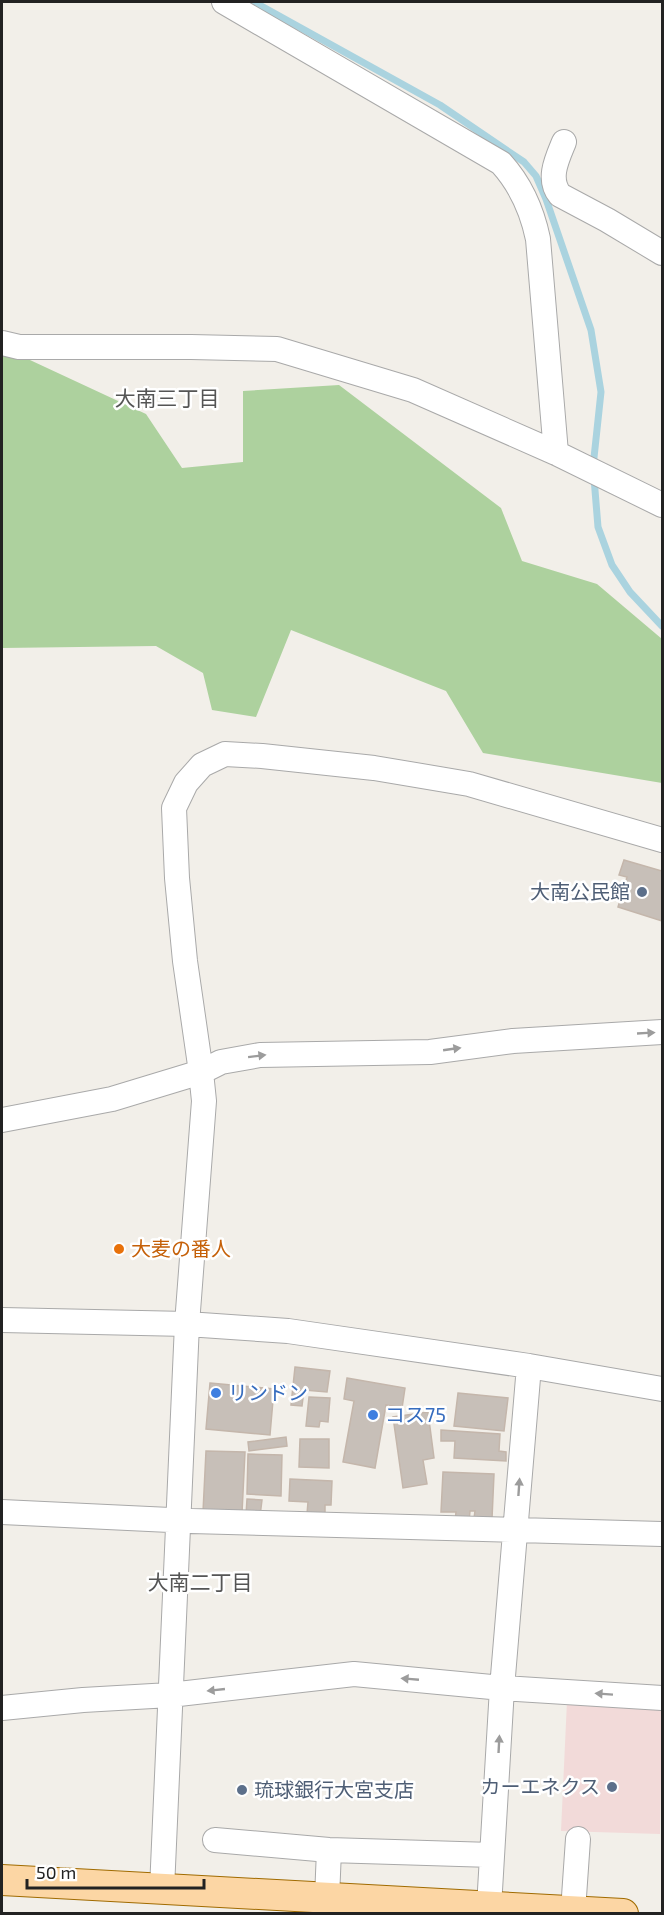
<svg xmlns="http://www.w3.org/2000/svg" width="664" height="1915" font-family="'Exo 2','Noto Sans JP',sans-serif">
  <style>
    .commercial { fill: #f2dad9 }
    .forest { fill: #add19e }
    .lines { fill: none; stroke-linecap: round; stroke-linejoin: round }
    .stream { stroke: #aad3df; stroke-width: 7 }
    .building { fill: #c7bfb8; stroke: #c4b6ab; stroke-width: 1.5 }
    .minor-casing { stroke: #a9a9a9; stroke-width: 26 }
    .major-casing { stroke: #a06b00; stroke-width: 32 }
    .minor { stroke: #fff; stroke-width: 24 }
    .major { stroke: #fcd6a4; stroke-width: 30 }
    .oneway { fill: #9c9c9c }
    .service-dot { fill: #5c6f8a; stroke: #fff; stroke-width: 2 }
    .food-dot { fill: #e8710a; stroke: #fff; stroke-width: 2 }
    .shop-dot { fill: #3f7fe0; stroke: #fff; stroke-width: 2 }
    .labels { text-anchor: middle; stroke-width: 5; stroke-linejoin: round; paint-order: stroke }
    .service-label { font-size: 20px; fill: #4e5e75; stroke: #fff; text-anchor: end }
    .food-label { font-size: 20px; fill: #c56008; stroke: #fff; text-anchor: start }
    .shop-label { font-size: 20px; fill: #366cbe; stroke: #fff; text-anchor: start }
    .neighbourhood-label { font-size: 21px; fill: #555; stroke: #fff }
  </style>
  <rect width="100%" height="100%" fill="#f2efe9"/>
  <!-- commercial -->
  <path class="commercial" d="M567 1701 662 1706 660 1834 561 1831Z"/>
  <!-- forest -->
  <path class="forest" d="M2 347 146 414 182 468 243 462V391L339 385 501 508 522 561 597 584 662 639V783L483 753 446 691 291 630 256 717 212 710 203 673 156 646 2 648Z"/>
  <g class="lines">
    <!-- stream -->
    <path class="stream" d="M254 2 440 105 524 162 536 176 546 199 591 330 601 392 593 467
      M594 478 598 527 612 565 630 592 662 626"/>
  </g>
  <!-- building -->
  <path class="building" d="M624 860 662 871V921L618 907 627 877 619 875Z
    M295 1367 330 1371 327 1392 304 1390 302 1406 291 1405Z
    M347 1378 405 1388 402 1408 386 1405 375 1468 343 1462 354 1401 344 1399Z
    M210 1383 274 1389 270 1435 206 1429Z
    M458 1393 508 1398 504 1431 454 1426Z
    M309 1397 330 1398 328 1422 320 1421 319 1427 306 1426Z
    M428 1412 434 1458 423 1460 427 1484 403 1488 393 1417Z
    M441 1430 500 1434 499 1451 506 1452V1461L454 1458 455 1441H441Z
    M286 1437 287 1446 249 1451 248 1442Z
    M300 1439H329V1468L299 1467Z
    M206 1451 245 1452 242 1513 203 1512Z
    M248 1454 282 1455 281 1496 247 1494Z
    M443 1472 494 1474 492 1519 474 1518 475 1511H470L469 1522 455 1521 456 1512H441Z
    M290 1479 332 1481 331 1505H325V1514H307L308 1502 289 1501Z
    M247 1499 262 1500 260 1516 246 1515Z"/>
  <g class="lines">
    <!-- minor casing -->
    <g class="minor-casing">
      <path id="minor" d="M224 2 501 163C521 185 532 210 538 239L556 453
        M564 142C557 159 547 179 560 195L607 220 662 253
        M2 343 19 347H191L277 349 413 390 556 453 662 505
        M2 1120 112 1099 201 1072 221 1062 260 1055 430 1052 513 1041 662 1032
        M2 1320 187 1324 288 1331 529 1366 662 1389
        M2 1512 191 1521 662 1534
        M2 1708 83 1700 170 1695 354 1674 502 1688 662 1698
        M215 1840 329 1850 492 1855
        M162 1889 187 1324 204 1101 201 1072 185 961 177 878 174 808 186 783 202 765 225 754 262 756 374 768 469 784 662 840
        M327 1898 329 1850
        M489 1907 502 1688 529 1366
        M573 1911 578 1839"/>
    </g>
    <!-- major casing -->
    <g class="major-casing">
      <path id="major" d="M2 1880 623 1914"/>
    </g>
    <!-- minor -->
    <use href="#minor" class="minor"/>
    <!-- major -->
    <use href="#major" class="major"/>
  </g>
  <!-- one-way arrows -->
  <defs><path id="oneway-solid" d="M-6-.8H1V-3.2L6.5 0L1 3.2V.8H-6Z" transform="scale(1.5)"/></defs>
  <g class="oneway">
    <use href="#oneway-solid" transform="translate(646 1033) rotate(-3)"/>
    <use href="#oneway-solid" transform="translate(452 1049) rotate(-8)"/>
    <use href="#oneway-solid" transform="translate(257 1056) rotate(-7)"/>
    <use href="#oneway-solid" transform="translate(519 1487) rotate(-86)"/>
    <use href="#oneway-solid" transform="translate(410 1679) rotate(-175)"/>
    <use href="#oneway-solid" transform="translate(216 1690) rotate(174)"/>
    <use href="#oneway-solid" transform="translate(604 1694) rotate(-176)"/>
    <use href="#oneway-solid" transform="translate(499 1744) rotate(-87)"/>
  </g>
  <!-- markers -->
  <g class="service-dot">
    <circle cx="642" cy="892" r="6"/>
    <circle cx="612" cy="1787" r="6"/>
    <circle cx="242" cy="1790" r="6"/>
  </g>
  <circle class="food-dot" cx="119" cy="1249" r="6"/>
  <g class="shop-dot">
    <circle cx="216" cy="1393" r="6"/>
    <circle cx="373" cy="1415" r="6"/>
  </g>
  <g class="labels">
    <!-- service labels -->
    <g class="service-label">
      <text x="630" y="899">大南公民館</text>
      <text x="600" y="1794">カーエネクス</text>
      <text x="254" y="1797" text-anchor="start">琉球銀行大宮支店</text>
    </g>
    <!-- food labels -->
    <g class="food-label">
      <text x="131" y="1256">大麦の番人</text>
    </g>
    <!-- shop labels -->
    <g class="shop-label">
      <text x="228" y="1400">リンドン</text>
      <text x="385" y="1422">コス75</text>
    </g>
    <!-- neighbourhood labels -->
    <g class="neighbourhood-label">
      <text x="167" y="406">大南三丁目</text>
      <text x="200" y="1590">大南二丁目</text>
    </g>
  </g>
  <!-- border -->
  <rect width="664" height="1915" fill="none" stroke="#222222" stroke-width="6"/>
  <!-- scale -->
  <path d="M27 1879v9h177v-9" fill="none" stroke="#222222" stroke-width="3"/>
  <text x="36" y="1879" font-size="18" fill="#222222" stroke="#ffffff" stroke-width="4.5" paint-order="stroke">50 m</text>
</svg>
